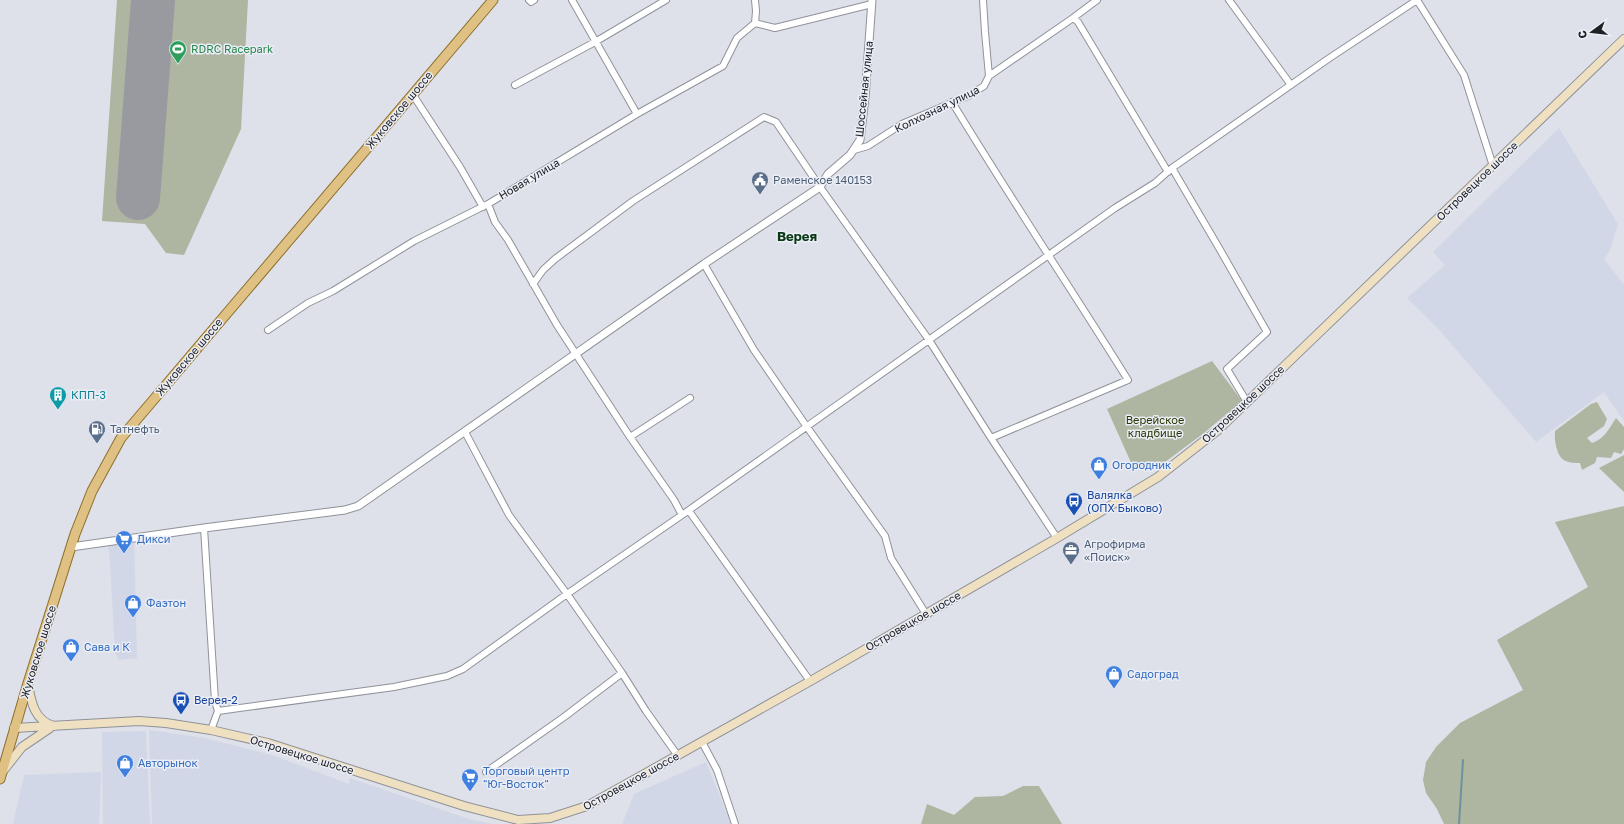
<svg xmlns="http://www.w3.org/2000/svg" width="1624" height="824" font-family="'Golos Text',sans-serif">
  <style>
    .built { fill: #d1d7e6 }
    .green { fill: #aeb5a1 }
    .lines { fill: none; stroke-linecap: round; stroke-linejoin: round }
    .stream { stroke: #6d919e; stroke-width: 2 }
    .runway { stroke: #989aa0; stroke-width: 44 }
    .minor-casing { stroke: #8f9299; stroke-width: 8 }
    .tertiary-casing { stroke: #8f9299; stroke-width: 9 }
    .secondary-casing { stroke: #8f9299; stroke-width: 10 }
    .primary-casing { stroke: #8e6f2c; stroke-width: 11 }
    .minor { stroke: #fff; stroke-width: 6 }
    .tertiary { stroke: #fff; stroke-width: 7 }
    .secondary { stroke: #efe0c1; stroke-width: 8 }
    .primary { stroke: #dfc283; stroke-width: 9 }
    .labels { text-anchor: middle; stroke-width: 3; stroke-linejoin: round; paint-order: stroke }
    .leisure-label { font-size: 11px; fill: #27864d; stroke: #ebeef6; text-anchor: start }
    .street-label { font-size: 11px; fill: #202124; stroke: #ebeef6 }
    .service-label { font-size: 11px; fill: #4e5e75; stroke: #ebeef6; text-anchor: start }
    .culture-label { font-size: 11px; fill: #0d838f; stroke: #ebeef6; text-anchor: start }
    .park-label { font-size: 11px; fill: #2b3702; stroke: #ebeef6 }
    .shop-label { font-size: 11px; fill: #366cbe; stroke: #ebeef6; text-anchor: start }
    .transit-label { font-size: 11px; fill: #164399; stroke: #ebeef6; text-anchor: start }
    .quarter-label { font-size: 13px; font-weight: bold; fill: #083814; stroke: #ebeef6 }
  </style>
  <rect width="100%" height="100%" fill="#dee1e9"/>
  <!-- built -->
  <path class="built" d="M1559 128 1618 224 1610 250 1604 259 1624 285V421L1604 392 1536 442 1441 332 1407 298 1445 265 1433 252Z
    M134 540 137 658 119 660 115 653 110 563 108 544Z
    M149 730 205 738 272 755 349 784 350 778 469 819 492 824H152Z
    M146 731 150 824H103L102 732Z
    M706 762 731 824H622L634 794Z
    M101 772 99 824H13L24 775Z"/>
  <!-- green -->
  <path class="green" d="M117 0H248L241 129 184 255 166 253 145 224 102 221Z
    M1212 361 1242 401 1204 433 1161 465 1133 467 1107 409Z
    M1597 402 1607 419 1604 426 1587 438 1592 443C1604 439 1609 429 1616 418L1624 427V449L1621 454 1614 452 1611 458 1597 457 1595 463 1582 470 1580 463C1576 463 1570 463 1566 461 1557 458 1554 440 1555 431L1591 404Z
    M1624 455V492L1599 468Z
    M1624 506V824H1444L1437 809 1426 793 1423 780 1426 762 1436 747 1460 723 1523 690 1497 640 1588 587 1555 522Z
    M1023 786H1039L1062 824H921L927 804 954 815 975 797 1003 796Z"/>
  <g class="lines">
    <!-- stream -->
    <path class="stream" d="M1459 824 1463 760"/>
    <!-- runway -->
    <path class="runway" d="M138 198 153 0"/>
    <!-- minor casing -->
    <g class="minor-casing">
      <path id="minor" d="M529 0 531 2 534 0
        M572 0 637 114
        M1229 0 1291 85
        M1417 0 1464 75 1493 166
        M1073 18 1097 0
        M755 23 775 28 872 4
        M989 76 1073 18 1078 22 1168 172
        M515 85 595 42 666 0
        M413 95 460 167 483 207
        M952 102C1009 196 1070 287 1128 380L991 438
        M854 150 868 146 902 124 970 95 984 86 989 76 985 32 983 0
        M1172 168 1219 248 1267 332 1227 369 1247 402
        M488 204 495 222 508 240 557 325 630 437 674 500 682 515
        M704 264 754 350 807 427 885 536 891 558 926 614
        M533 284 543 270 555 259 633 201 764 117 776 122 820 187 929 340 991 438 1057 538
        M268 330 308 303 333 291 414 241 488 204 637 114 723 66 737 38 755 23 756 11 755 0
        M465 432 509 515 567 594 622 673 646 711 678 756
        M630 437 690 398
        M689 511 810 681
        M204 528 215 701 218 711 211 730
        M218 711 394 687 447 676 463 669 567 594 682 515 1115 208 1155 183 1172 168 1328 59 1417 0
        M702 742 717 770 735 824
        M486 772 564 717 622 673"/>
    </g>
    <!-- tertiary casing -->
    <g class="tertiary-casing">
      <path id="tertiary" d="M71 547 204 528 345 510 358 506 371 497 704 264 820 187 828 174 850 155 860 140 865 98 872 0"/>
    </g>
    <!-- secondary casing -->
    <g class="secondary-casing">
      <path id="secondary" d="M28 684C31 701 34 721 54 726
        M14 728 139 721 166 723 211 730 268 743 464 806 518 820 550 818 587 806 814 679 1057 538 1158 477 1218 430 1624 39
        M3 771 22 747 50 728"/>
    </g>
    <!-- primary casing -->
    <g class="primary-casing">
      <path id="primary" d="M0 779 28 683 75 534 92 491 121 438 493 0"/>
    </g>
    <!-- minor -->
    <use href="#minor" class="minor"/>
    <!-- tertiary -->
    <use href="#tertiary" class="tertiary"/>
    <!-- secondary -->
    <use href="#secondary" class="secondary"/>
    <!-- primary -->
    <use href="#primary" class="primary"/>
  </g>
  <!-- icons -->
  <defs>
    <g id="stadium-pin" transform="scale(0.9)"><path d="M0 17L-7.5 6A9.5 9.5 0 1 1 7.5 6Z" fill="#2e9e5b" stroke="#ebeef6"/><path d="M0-5a6.5 5 0 1 0 0 10a6.5 5 0 1 0 0-10ZM-3.5-1.8h7v3.6h-7Z" fill="#fff"/></g>
    <g id="civic-pin" transform="scale(0.9)"><path d="M0 17L-7.5 6A9.5 9.5 0 1 1 7.5 6Z" fill="#5c6f8a" stroke="#ebeef6"/><path d="M-.6-6.5H3V-4.5H.6V-3L4-1V1h2V6H-6V1h2V-1L-.6-3ZM-1.2 2.5V6h2.4V2.5Z" fill="#fff"/></g>
    <g id="building-pin" transform="scale(0.9)"><path d="M0 17L-7.5 6A9.5 9.5 0 1 1 7.5 6Z" fill="#0f9aa8" stroke="#ebeef6"/><path d="M-4-6H4V6H1V3H-1V6H-4ZM-2.5-4.3h1.7v1.8h-1.7ZM.8-4.3h1.7v1.8H.8ZM-2.5-1h1.7V.8h-1.7ZM.8-1h1.7V.8H.8Z" fill="#fff"/></g>
    <g id="fuel-pin" transform="scale(0.9)"><path d="M0 17L-7.5 6A9.5 9.5 0 1 1 7.5 6Z" fill="#5c6f8a" stroke="#ebeef6"/><path d="M-5.5-6h7V0h2V4h1.3V-2.5L3-4.5l.8-.8L6-3V5H2.5V1h-1V6h-7ZM-4.2-4.7v3.2H.2V-4.7Z" fill="#fff"/></g>
    <g id="shop-pin" transform="scale(0.9)"><path d="M0 17L-7.5 6A9.5 9.5 0 1 1 7.5 6Z" fill="#3f7fe0" stroke="#ebeef6"/><path d="M-5-2.5h2.3a2.7 3.5 0 0 1 5.4 0H5L5.5 6h-11ZM-1.5-2.5h3a1.5 2.3 0 0 0-3 0Z" fill="#fff"/></g>
    <g id="bus-pin" transform="scale(0.9)"><path d="M0 17L-7.5 6A9.5 9.5 0 1 1 7.5 6Z" fill="#1a4fb4" stroke="#ebeef6"/><path d="M-5-6H5V4H4V6H2V4H-2V6H-4V4H-5ZM-3.5-4V0h7V-4ZM-3.5 1.2v1.5H-2V1.2ZM2 1.2v1.5H3.5V1.2Z" fill="#fff"/></g>
    <g id="supermarket-pin" transform="scale(0.9)"><path d="M0 17L-7.5 6A9.5 9.5 0 1 1 7.5 6Z" fill="#3f7fe0" stroke="#ebeef6"/><path d="M-6-5.5h2.5l.6 2H6L4.5 2H-2.5L-4.4-4H-6ZM-1.5 3.2a1.3 1.3 0 1 0 .1 0ZM3 3.2a1.3 1.3 0 1 0 .1 0Z" fill="#fff"/></g>
    <g id="office-pin" transform="scale(0.9)"><path d="M0 17L-7.5 6A9.5 9.5 0 1 1 7.5 6Z" fill="#5c6f8a" stroke="#ebeef6"/><path d="M-6-3h4V-5.5h4V-3h4V5H-6ZM-1-4.5V-3h2v-1.5ZM-6 0V1H6V0Z" fill="#fff"/></g>
  </defs>
  <g fill-rule="evenodd">
    <use href="#stadium-pin" x="178" y="49"/>
    <use href="#civic-pin" x="760" y="180"/>
    <use href="#building-pin" x="58" y="395"/>
    <use href="#fuel-pin" x="97" y="429"/>
    <use href="#shop-pin" x="1099" y="465"/>
    <use href="#bus-pin" x="1074" y="501"/>
    <use href="#supermarket-pin" x="124" y="539"/>
    <use href="#office-pin" x="1071" y="550"/>
    <use href="#shop-pin" x="133" y="603"/>
    <use href="#shop-pin" x="71" y="647"/>
    <use href="#shop-pin" x="1114" y="674"/>
    <use href="#bus-pin" x="181" y="700"/>
    <use href="#shop-pin" x="125" y="763"/>
    <use href="#supermarket-pin" x="470" y="777"/>
  </g>
  <g class="labels">
    <!-- leisure labels -->
    <g class="leisure-label">
      <text x="191" y="53">RDRC Racepark</text>
    </g>
    <!-- street labels -->
    <g class="street-label">
      <text transform="translate(864 89) rotate(-84)" y="4">Шоссейная улица</text>
      <text transform="translate(937 109) rotate(-26)" y="4">Колхозная улица</text>
      <text transform="translate(399 110) rotate(-50)" y="4">Жуковское шоссе</text>
      <text transform="translate(529 179) rotate(-31)" y="4">Новая улица</text>
      <text transform="translate(1477 181) rotate(-44)" y="4">Островецкое шоссе</text>
      <text transform="translate(189 357) rotate(-50)" y="4">Жуковское шоссе</text>
      <text transform="translate(1243 404) rotate(-43)" y="4">Островецкое шоссе</text>
      <text transform="translate(913 621) rotate(-30)" y="4">Островецкое шоссе</text>
      <text transform="translate(38 652) rotate(-73)" y="4">Жуковское шоссе</text>
      <text transform="translate(302 755) rotate(17)" y="4">Островецкое шоссе</text>
      <text transform="translate(631 781) rotate(-29)" y="4">Островецкое шоссе</text>
    </g>
    <!-- service labels -->
    <g class="service-label">
      <text x="773" y="184">Раменское 140153</text>
      <text x="110" y="433">Татнефть</text>
      <text x="1084" y="548">Агрофирма<tspan x="1084" dy="13">«Поиск»</tspan></text>
    </g>
    <!-- culture labels -->
    <g class="culture-label">
      <text x="71" y="399">КПП-3</text>
    </g>
    <!-- park labels -->
    <g class="park-label">
      <text x="1155" y="424">Верейское<tspan x="1155" dy="13">кладбище</tspan></text>
    </g>
    <!-- shop labels -->
    <g class="shop-label">
      <text x="1112" y="469">Огородник</text>
      <text x="137" y="543">Дикси</text>
      <text x="146" y="607">Фаэтон</text>
      <text x="84" y="651">Сава и К</text>
      <text x="1127" y="678">Садоград</text>
      <text x="138" y="767">Авторынок</text>
      <text x="483" y="775">Торговый центр<tspan x="483" dy="13">"Юг-Восток"</tspan></text>
    </g>
    <!-- transit labels -->
    <g class="transit-label">
      <text x="1087" y="499">Валялка<tspan x="1087" dy="13">(ОПХ Быково)</tspan></text>
      <text x="194" y="704">Верея-2</text>
    </g>
    <!-- quarter labels -->
    <g class="quarter-label">
      <text x="797" y="241">Верея</text>
    </g>
  </g>
  <!-- north arrow -->
  <g transform="translate(1592 32) rotate(255)" stroke="#ebeef6" stroke-width="3" paint-order="stroke">
  <path d="M0-3L7 15L0 10L-7 15Z" fill="#202124"/>
  <text y="-6" font-size="11" font-weight="bold" text-anchor="middle" fill="#202124">С</text>
  </g>
</svg>
